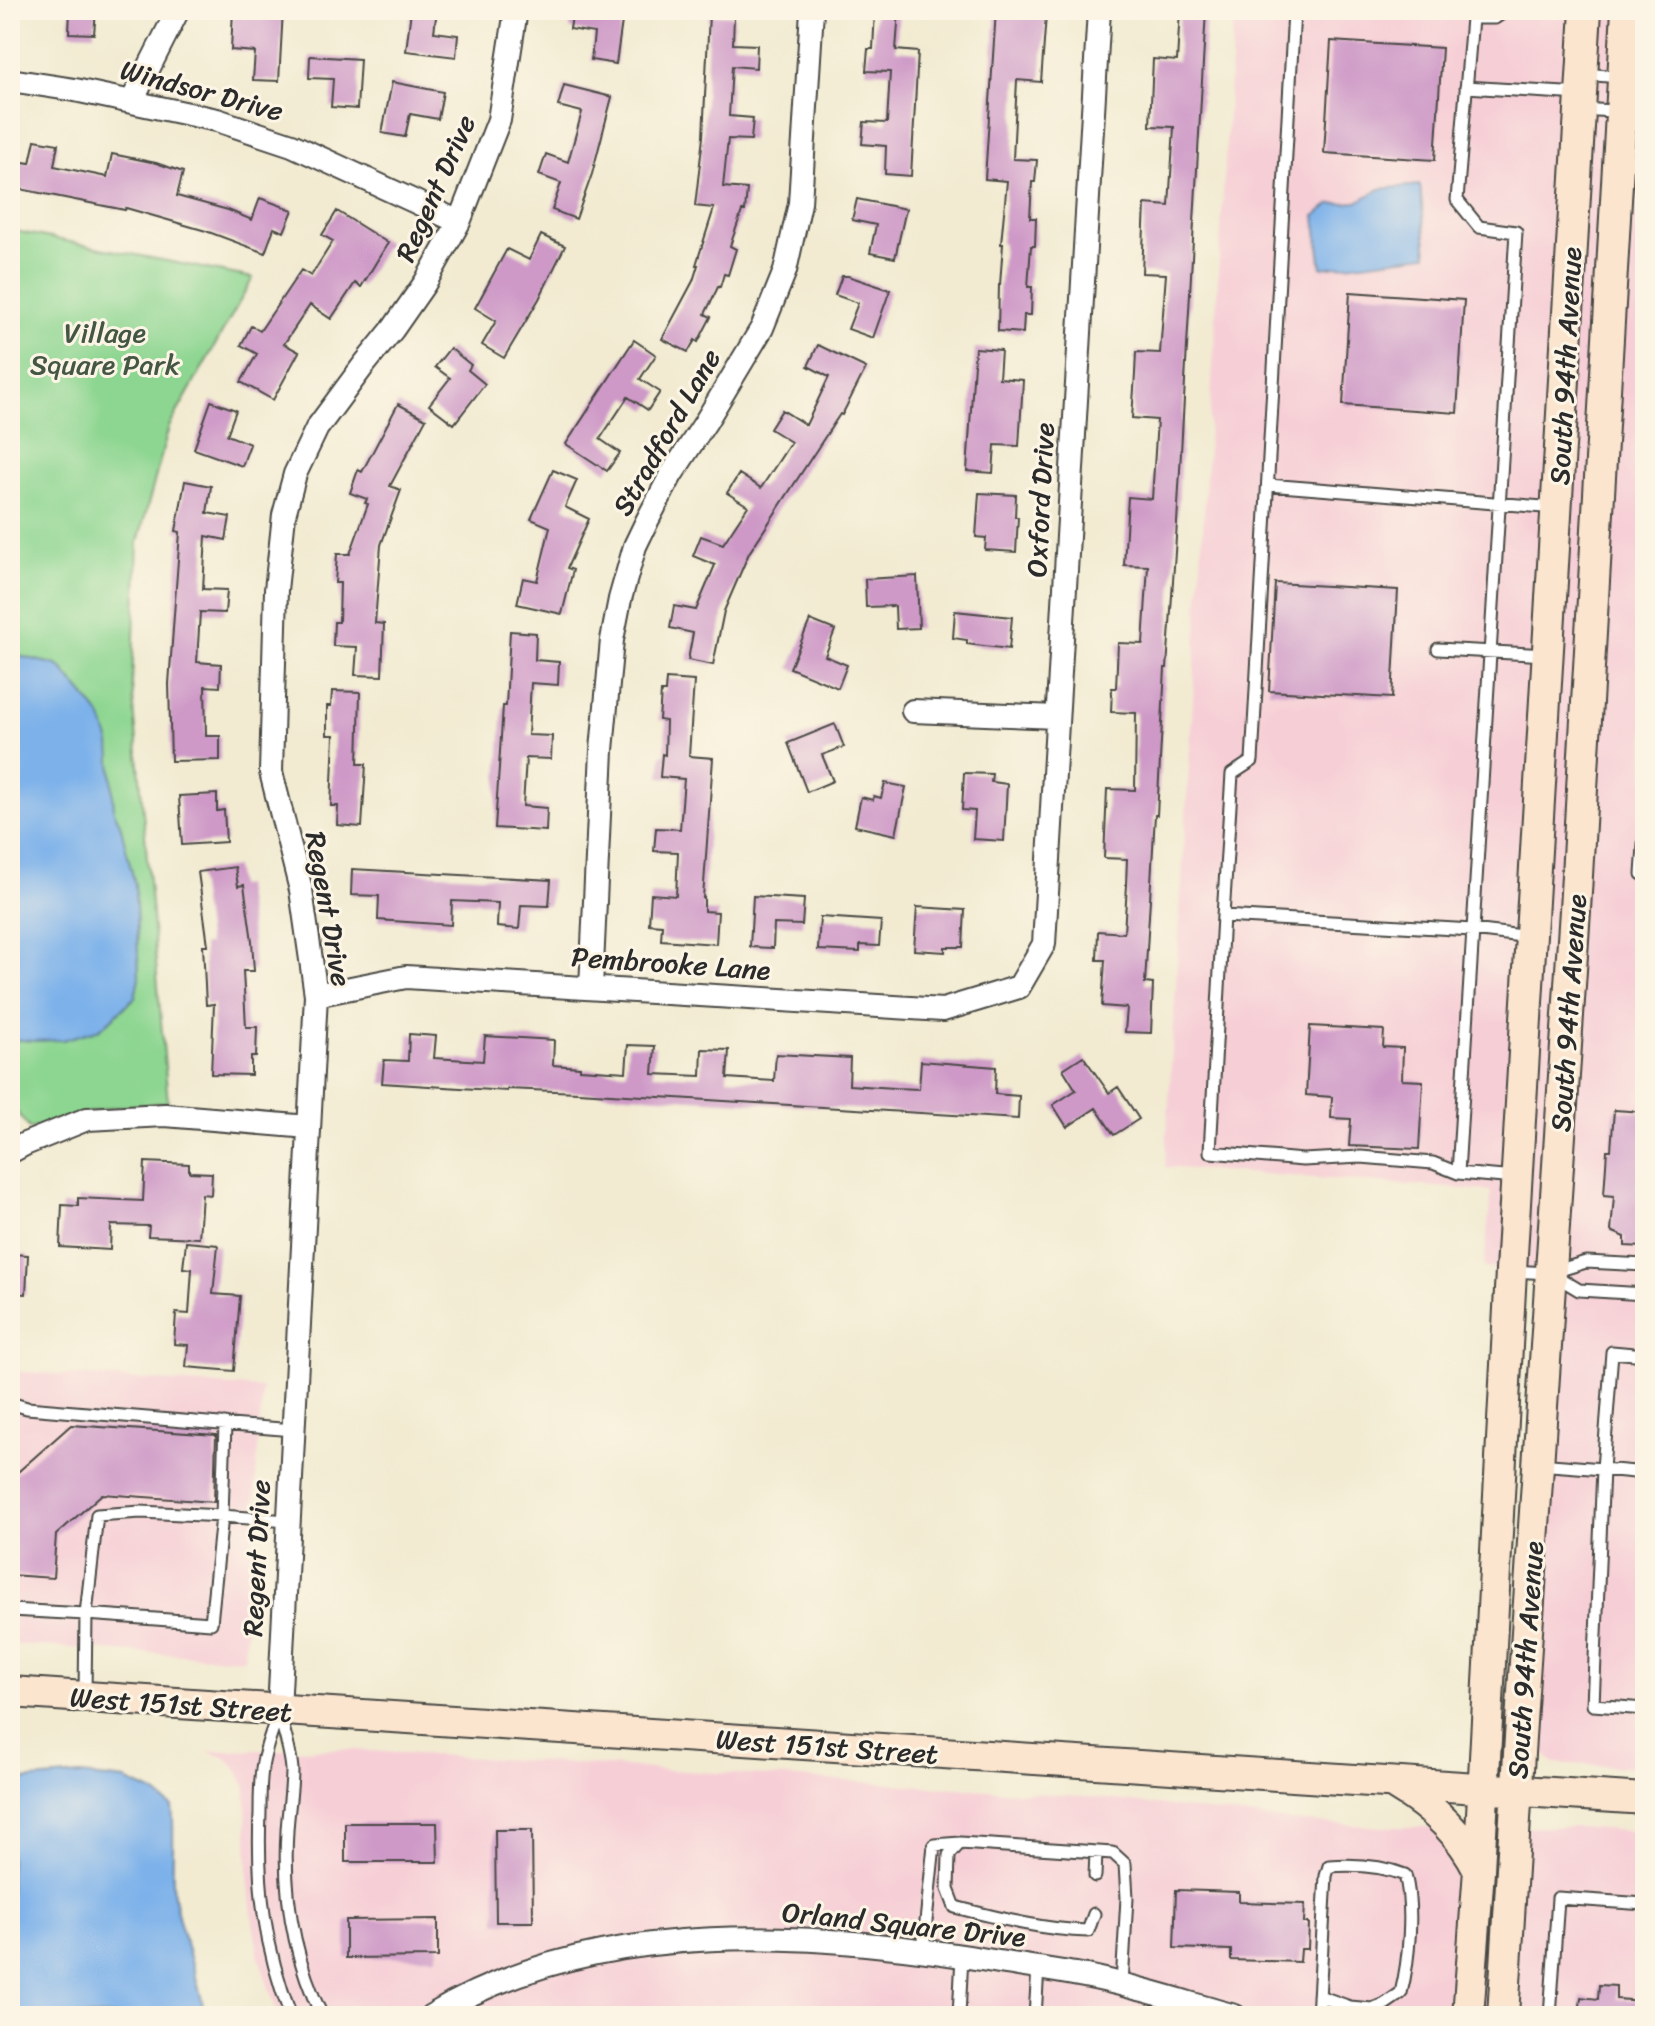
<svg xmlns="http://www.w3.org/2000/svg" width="1655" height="2026" font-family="Sriracha,sans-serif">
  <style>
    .built { fill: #f6cfd6 }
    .green { fill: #8dd691; stroke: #5c805e; stroke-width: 2 }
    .water { fill: #7cb1ea; stroke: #546e8a; stroke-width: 2 }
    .building { fill: #ce99c7 }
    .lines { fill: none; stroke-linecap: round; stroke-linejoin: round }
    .lane-casing { stroke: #494844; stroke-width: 15 }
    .street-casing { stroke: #494844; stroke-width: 26 }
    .secondary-casing { stroke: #494844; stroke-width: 34 }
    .lane { stroke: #fff; stroke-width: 11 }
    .street { stroke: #fff; stroke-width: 22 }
    .secondary { stroke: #fbe5cf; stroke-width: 30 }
    .labels { text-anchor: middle; stroke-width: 6; stroke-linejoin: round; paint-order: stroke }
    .street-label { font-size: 28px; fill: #2b2b2b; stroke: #fcf5e5 }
    .park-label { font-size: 28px; fill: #445644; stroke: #fcf5e5 }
  </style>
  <rect width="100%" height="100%" fill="#fcf5e5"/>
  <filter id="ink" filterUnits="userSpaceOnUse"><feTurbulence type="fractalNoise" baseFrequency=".0125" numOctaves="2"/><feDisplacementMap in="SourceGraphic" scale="16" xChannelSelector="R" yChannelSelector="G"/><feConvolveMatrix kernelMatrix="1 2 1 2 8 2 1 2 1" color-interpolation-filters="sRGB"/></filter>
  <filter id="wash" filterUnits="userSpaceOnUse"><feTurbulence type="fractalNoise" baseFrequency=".006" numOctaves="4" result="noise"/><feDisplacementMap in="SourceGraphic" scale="32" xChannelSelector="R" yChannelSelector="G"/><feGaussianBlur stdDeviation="1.8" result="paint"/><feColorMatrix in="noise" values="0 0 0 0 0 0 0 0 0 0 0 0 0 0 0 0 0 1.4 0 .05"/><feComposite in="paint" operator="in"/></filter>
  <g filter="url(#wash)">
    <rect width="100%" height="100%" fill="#f2ebd2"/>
    <!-- built -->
    <path class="built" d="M1234 10H1645V1768L1552 1763 1531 1737 1561 1274 1484 1268 1491 1191 1165 1167Z
      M10 1371 262 1388 244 1659 10 1644Z
      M340 1749 1082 1796 1290 1821 1382 1827H1576L1645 1832V2016H278L258 1954 252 1916 248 1877 246 1788 237 1769 226 1758 208 1751Z"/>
    <!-- green -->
    <path class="green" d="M10 230 253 278 169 427 138 542 132 684 168 1102 110 1108 65 1118 30 1129 10 1103V1039L34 1041 100 1029 135 998 139 977 135 885 120 824 114 812 112 780 97 711 63 670 57 665 10 654Z"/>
    <!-- water -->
    <path class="water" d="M1420 185 1427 255 1322 268 1315 216 1330 204 1357 202 1380 189Z
      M10 654 57 665 63 670 97 711 103 721 110 743 114 812 120 824 135 885 139 977 135 997 100 1029 63 1040 34 1041 10 1039Z
      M80 1775 126 1780 156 1794 172 1807C176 1840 169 1874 176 1907 184 1944 199 1978 205 2016H10V1781Z"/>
    <g id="blocks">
      <!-- building -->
      <path class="building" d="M70 10H96L94 34 69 33Z
        M233 10H283L279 81 253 80 255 52 231 50Z
        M411 10H437L434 32 458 35 456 57 406 51Z
        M573 10H595L623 14 616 64 591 60 594 33 570 29Z
        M875 10H899L896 50 918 52 911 176 885 174 886 146 862 144 864 122 887 123 890 72 866 71 868 49H873Z
        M996 10H1022V13L1046 15 1041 82 1017 80 1013 159 1037 160 1035 182H1032L1030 218H1036L1035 246H1031L1028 287H1032L1031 315H1024L1023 333 998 331 999 285H1000L1003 244H1001L1007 181 985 179Z
        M1180 10H1206L1177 523 1167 668H1165L1157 815H1155L1145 983 1153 984 1151 1033 1125 1032 1127 1008 1102 1006 1105 960H1097L1098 931 1124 933 1127 885H1126L1127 859 1104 858 1107 789 1135 790 1136 713 1111 712 1112 688H1116L1118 643 1143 644 1148 566 1124 565 1128 497 1152 499 1157 420 1132 418 1135 374 1136 352 1160 353 1166 274 1142 273 1144 226 1145 204 1169 206 1174 127 1150 126 1152 81 1153 59 1177 61Z
        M709 14 734 16 733 44 757 45 756 68 732 66 729 116 753 118 751 140 728 139 723 187 747 189 745 211H742L730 246 736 249 728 275 724 274 720 287H718L705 314 711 317 698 342 695 340 688 352 662 339 693 281 698 265H696L714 208 695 206 703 137Z
        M1331 41 1442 48 1435 160 1324 153Z
        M310 56 360 59 357 109 331 107 333 79 309 78Z
        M392 82 443 92 438 119 410 114 405 137 382 133Z
        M564 85 612 97 592 174 576 219 552 210 561 183 539 175 546 154 568 162 582 112 558 106Z
        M35 140 58 144 54 166 107 177 112 154 156 163 183 172 177 196 228 210 252 220 260 198 293 210 284 232 274 228 265 253 206 231 126 208 125 210 10 187V160L30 163Z
        M857 199 906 209 895 258 870 253 876 225 852 220Z
        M337 211 388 243 361 287 355 283 331 319 310 305 284 344 299 352 273 400 241 382 257 354 241 345 251 326 260 331 301 270 311 276 333 241 322 235Z
        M541 235 565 246 539 299 504 358 482 345 496 321 475 308 507 249 529 260Z
        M842 276H848L890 290 873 338 848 329 858 303 835 295Z
        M1350 292 1464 300 1457 413 1343 405Z
        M634 340 656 355 640 379 660 392 648 410 628 397 600 439 620 453 607 471 566 444Z
        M818 345 866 368 842 415 840 414 749 553 724 611 713 665 688 660 693 633 670 628 674 606 696 610 715 565 693 556 701 536 723 544 748 506 727 493 739 474 761 488 791 442 770 429 782 410 806 425 829 377 808 366Z
        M450 348 471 365 468 370 485 384 454 424 429 405 450 378 435 367Z
        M975 348 1001 350 999 378 1023 380 1019 446 995 445 993 473 967 471Z
        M211 401 236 410 227 435 250 444 242 466 194 449Z
        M398 404 426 419 390 486 401 490 381 545 375 623 384 624 382 676 355 675 357 647 333 646 334 622H339L340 583H335L337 554H350L368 504 365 503 367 499 350 493 358 470 362 472Z
        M553 470 577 480 565 507 589 519 567 568 573 570 562 614 517 604 523 578 537 581 550 527 531 519Z
        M185 481 211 486 207 513 230 517 226 540 206 536 203 589 227 590 225 613 200 612 197 662 221 664 220 687 205 686 206 736H220V760L171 761 169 684 180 532 176 531Z
        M979 493 1016 495 1015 517H1018L1016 552 985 550 986 538 976 537Z
        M917 576 919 628 896 629 895 606 866 607 865 579Z
        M1275 583 1398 590 1392 698 1269 691Z
        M955 611 1012 617 1009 649 967 644V640L953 638Z
        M810 620 835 630 825 656 847 665 838 688 790 668Z
        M510 631 536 633 535 660 559 662 558 685 531 683 528 735 552 736 551 759 526 758 523 806 547 808 546 831 495 828 503 706H506Z
        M666 679 694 681 689 756 713 758 703 898H704V911L718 912 716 944 661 940 662 925 649 924 651 894 676 896 678 852 654 851 656 828 680 829 684 779 660 777 662 754 665 755 666 721 659 720 661 692H665Z
        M332 691 360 692 358 764H366L362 827 337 825 338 806H331L334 735H327V706H331Z
        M835 724 844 747 822 755 833 781 807 792 788 743Z
        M964 773 992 774 991 782 1007 784 1004 841 973 839 975 811 962 810Z
        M885 783 906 787 896 835 855 826 861 797 873 800 874 796 881 798Z
        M217 794V811L224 810 226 842 182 845 179 796Z
        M235 867 238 886 244 885 252 941 254 971H243L246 1027H257L256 1057H251V1075L211 1074 214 1004 206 1005 203 945H208L198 872Z
        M352 869 551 880 549 906 521 905 519 929 497 927 498 903 452 901 451 925 378 920 379 896 351 895Z
        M753 896 804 899 802 925 774 924 773 948 750 947Z
        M917 907 965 910 963 947H945V952L914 950Z
        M820 917 881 921 879 946 860 945V952L818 950Z
        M1310 1026 1384 1030 1383 1047 1403 1048 1402 1080 1423 1081 1419 1149 1349 1146 1351 1119 1331 1118 1332 1097 1306 1095Z
        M409 1034 436 1036 434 1058 483 1061 485 1036 538 1039 554 1040 553 1065 580 1067V1069L626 1072 628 1045 655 1046 653 1074 701 1076 702 1049 729 1050 727 1078 774 1081 776 1054 850 1058 849 1085 895 1088 919 1089 921 1061 996 1067 995 1094 1019 1096 1018 1119 578 1092 507 1089V1091L382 1083 384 1060 408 1061Z
        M1083 1056 1109 1093 1118 1087 1139 1119 1114 1135 1096 1108 1067 1127 1053 1105 1076 1090 1063 1069Z
        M1614 1110 1645 1112V1247L1625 1246V1237L1611 1231 1614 1196 1604 1195 1607 1150H1611Z
        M145 1162 189 1164V1172L212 1173 211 1195 202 1194 199 1238 148 1236 149 1226 111 1225 110 1250 60 1247 62 1205 78 1206V1198L143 1201Z
        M186 1242 218 1245 213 1294 240 1296 234 1371 186 1367 188 1345 174 1344 176 1313 189 1314 192 1269 183 1268Z
        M10 1254 28 1255 26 1294 10 1293Z
        M71 1425 216 1435 214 1502 102 1494 56 1535 53 1578 10 1575V1479Z
        M345 1823H437L438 1862H345Z
        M495 1830H532L533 1922H496Z
        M1176 1890 1239 1892V1902L1305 1904 1304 1923H1309L1308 1949H1301L1300 1962 1231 1960V1950L1174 1948Z
        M438 1919V1957L346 1958V1920Z
        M1599 1985 1616 1986V1999L1645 2001V2016H1579L1581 1997 1598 1999Z"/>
    </g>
  </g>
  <g filter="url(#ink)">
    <use href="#blocks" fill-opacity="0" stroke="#494844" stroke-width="2"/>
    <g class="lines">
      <!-- lane casing -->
      <g class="lane-casing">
        <path id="lane" d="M1340 10 1294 11 1252 761 1232 774 1223 916 1473 930 1530 937
          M1507 10 1495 18H1472L1457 200 1479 227 1516 232 1458 1173 1515 1178
          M1583 74 1645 79
          M1466 87 1581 94
          M1581 109 1645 113
          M1268 485 1556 508
          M1438 649 1547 655
          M1642 874 1645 832
          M1223 916 1210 1152 1303 1160 1361 1157 1433 1163 1458 1173
          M1512 1271 1550 1273 1586 1262 1645 1265
          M1554 1275 1579 1290 1645 1294
          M10 1403 27 1408 293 1430
          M225 1424 222 1516 288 1521
          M1538 1464 1603 1469 1612 1352 1645 1355
          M1645 1473 1603 1469 1593 1705 1645 1709
          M10 1610 86 1614 97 1515 141 1512 222 1516 211 1623 86 1614 85 1695
          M279 1711C283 1730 291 1751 292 1770 292 1791 288 1811 287 1831 283 1895 294 1958 322 2016
          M279 1711C273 1729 264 1750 262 1769 260 1783 260 1798 260 1812 257 1887 264 1946 291 2016
          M1095 1876 1096 1852
          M1094 1914 1088 1931C1044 1930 998 1918 955 1907L948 1889 949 1855 960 1843 1113 1853 1125 1864 1127 1898 1122 1984
          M923 1950 934 1845 960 1843
          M1319 1996 1350 2007 1372 2009
          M959 2016 962 1955
          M1035 2016 1038 1968
          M1318 2016 1326 1876 1329 1866C1354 1864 1382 1866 1405 1875 1414 1907 1409 1961 1401 1993L1385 2004 1372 2009 1370 2016
          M1550 2016 1558 1898 1645 1904"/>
      </g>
      <!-- street casing -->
      <g class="street-casing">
        <path id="street" d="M10 80 75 90 217 120 292 145 459 222
          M132 101 178 10
          M913 711 1057 717
          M591 988 602 750 612 640 620 599 635 546 647 521 671 475 705 423 762 328 785 271 800 203 812 10
          M316 995 406 977 943 1010 1019 987 1044 944 1099 10
          M10 1152 25 1144 87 1119 165 1115 309 1127
          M279 1710 316 995 301 890 271 772 276 590 284 515 295 474 317 428 363 366 393 329 425 283 459 222 499 120 516 10
          M431 2016C598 1914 819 1931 1005 1963 1044 1969 1085 1974 1124 1985 1161 1994 1198 2006 1235 2016"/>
      </g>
      <!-- secondary casing -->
      <g class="secondary-casing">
        <path id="secondary" d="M10 1692 1645 1799
          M1396 1785C1430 1805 1461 1833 1479 1870
          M1468 2016 1479 1870 1511 1271 1586 10
          M1503 2016 1520 1737 1575 910 1627 10"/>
      </g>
      <!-- lane -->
      <use href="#lane" class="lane"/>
      <!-- street -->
      <use href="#street" class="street"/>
      <!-- secondary -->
      <use href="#secondary" class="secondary"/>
    </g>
  </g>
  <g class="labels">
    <!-- street labels -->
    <g class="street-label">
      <text transform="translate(202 90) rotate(15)" y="10">Windsor Drive</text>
      <text transform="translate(435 188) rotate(-66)" y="10">Regent Drive</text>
      <text transform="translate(1565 366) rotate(-87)" y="10">South 94th Avenue</text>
      <text transform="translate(666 432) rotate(-60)" y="10">Stradford Lane</text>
      <text transform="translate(1040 500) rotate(-87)" y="10">Oxford Drive</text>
      <text transform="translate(329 909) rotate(80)" y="10">Regent Drive</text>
      <text transform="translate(671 963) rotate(4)" y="10">Pembrooke Lane</text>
      <text transform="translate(1568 1013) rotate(-86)" y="10">South 94th Avenue</text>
      <text transform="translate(256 1558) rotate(-87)" y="10">Regent Drive</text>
      <text transform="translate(1525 1660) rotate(-86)" y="10">South 94th Avenue</text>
      <text transform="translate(181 1704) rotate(4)" y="10">West 151st Street</text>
      <text transform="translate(827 1746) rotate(4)" y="10">West 151st Street</text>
      <text transform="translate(904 1924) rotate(6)" y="10">Orland Square Drive</text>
    </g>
    <!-- park labels -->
    <g class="park-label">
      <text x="105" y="342">Village<tspan x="105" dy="32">Square Park</tspan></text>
    </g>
  </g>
  <!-- margin -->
  <rect width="1655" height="2026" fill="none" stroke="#fcf5e5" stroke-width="40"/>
</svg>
